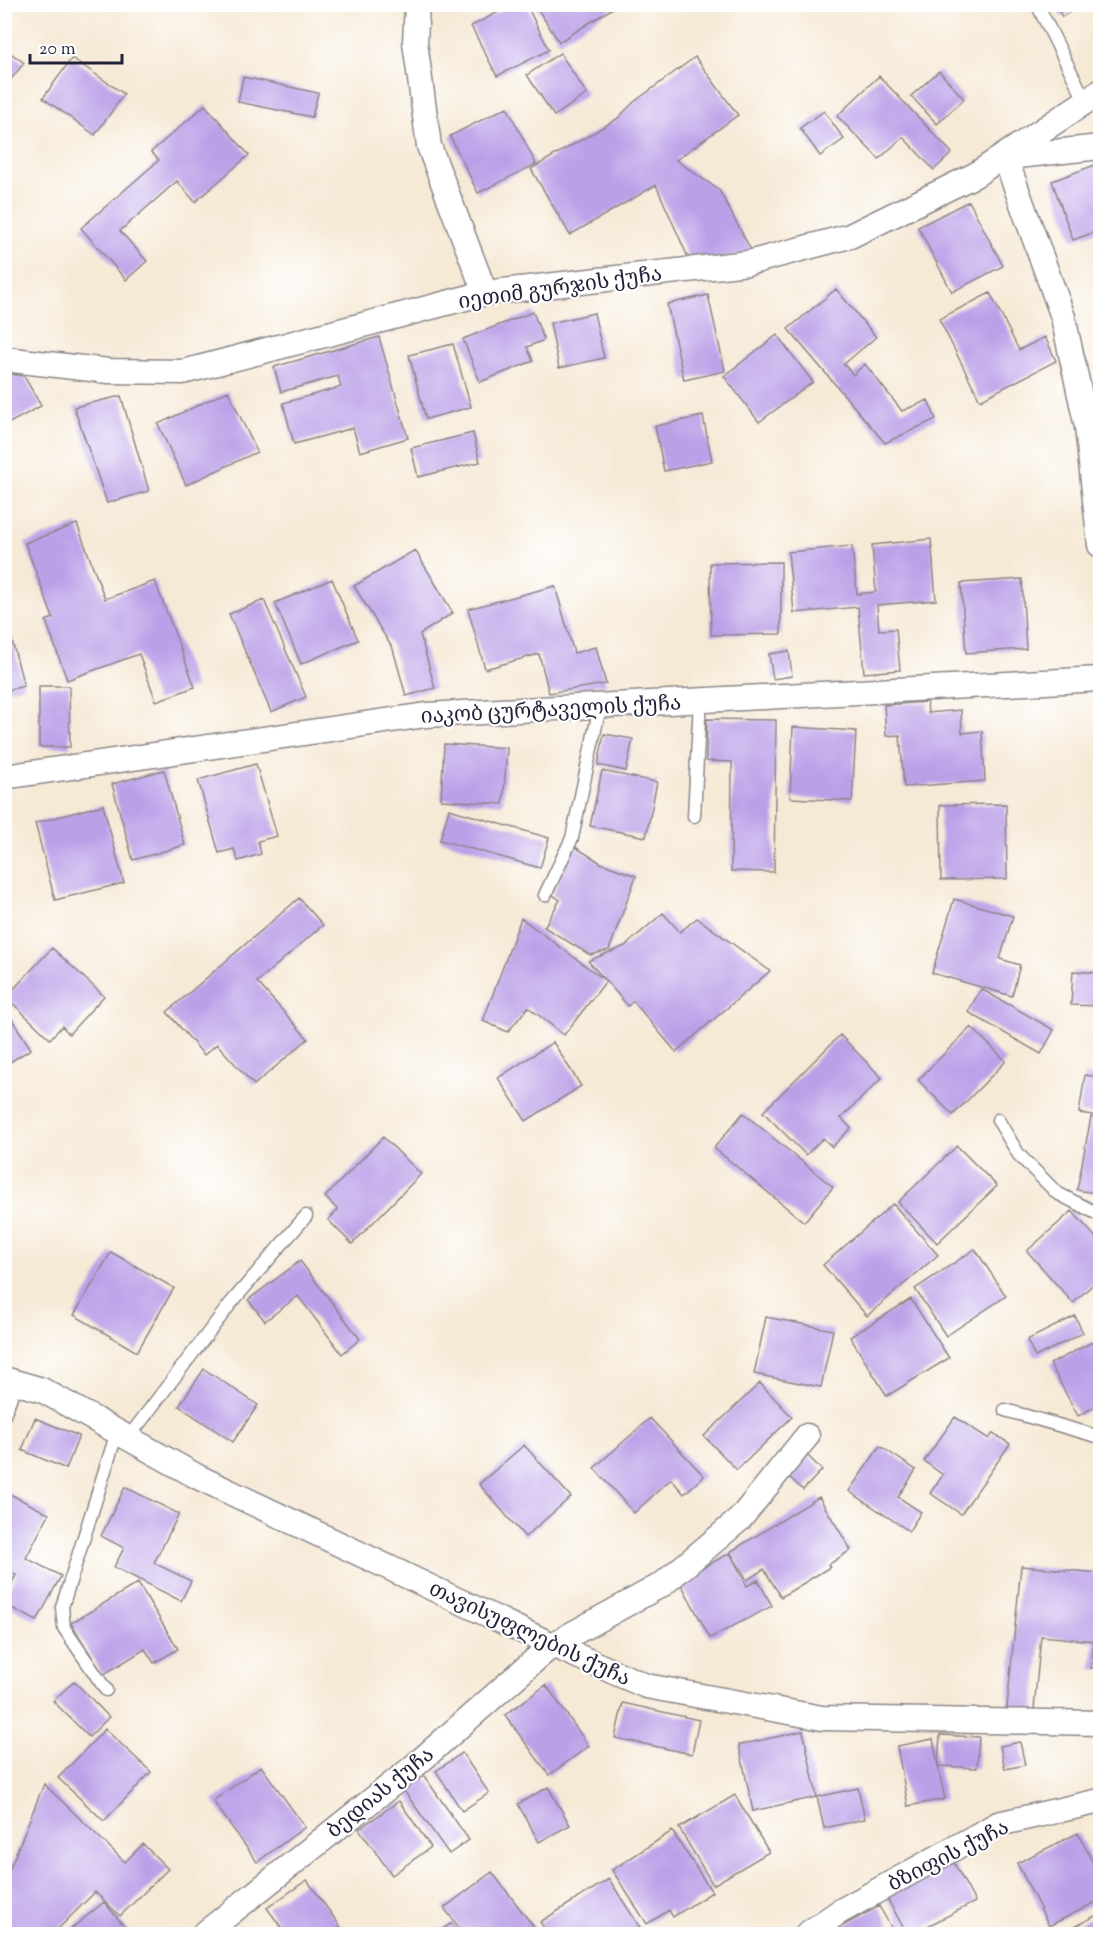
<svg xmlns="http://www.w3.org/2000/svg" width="1105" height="1939" font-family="'Sorts Mill Goudy','Noto Serif Georgian',serif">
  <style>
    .building { fill: #bba0e8 }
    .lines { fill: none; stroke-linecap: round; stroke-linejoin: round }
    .service-casing { stroke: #8c8688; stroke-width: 15 }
    .minor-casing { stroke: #8c8688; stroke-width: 27 }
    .service { stroke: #fff; stroke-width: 12 }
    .minor { stroke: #fff; stroke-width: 24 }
    .labels { text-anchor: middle; stroke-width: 4.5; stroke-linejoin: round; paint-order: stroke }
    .street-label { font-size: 21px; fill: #22223b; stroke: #fff }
  </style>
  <rect width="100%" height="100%" fill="#fff"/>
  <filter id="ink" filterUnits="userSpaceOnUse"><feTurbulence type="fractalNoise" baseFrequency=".0167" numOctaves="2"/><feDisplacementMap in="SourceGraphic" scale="12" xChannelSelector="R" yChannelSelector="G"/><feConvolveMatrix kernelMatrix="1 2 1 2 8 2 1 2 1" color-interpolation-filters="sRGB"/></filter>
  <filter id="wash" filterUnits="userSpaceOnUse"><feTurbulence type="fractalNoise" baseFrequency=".008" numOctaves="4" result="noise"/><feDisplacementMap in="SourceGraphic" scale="24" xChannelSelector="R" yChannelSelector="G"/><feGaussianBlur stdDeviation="1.35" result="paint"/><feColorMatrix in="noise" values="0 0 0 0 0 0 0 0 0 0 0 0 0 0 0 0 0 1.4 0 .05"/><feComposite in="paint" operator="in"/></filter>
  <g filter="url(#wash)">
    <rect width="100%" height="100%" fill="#f6e9d5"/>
    <g id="blocks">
      <!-- building -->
      <path class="building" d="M514 4H526L549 50 497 76 471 26Z
        M1055 4H1083L1062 17Z
        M535 5H611L613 8 559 42Z
        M4 48 24 63 4 88Z
        M560 53 587 94 554 116 527 75Z
        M695 57 738 115 676 160 719 190 752 252 691 264 656 185 570 235 531 169 617 119 634 102Z
        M72 58 124 94 95 135 43 98Z
        M939 71 964 99 937 124 911 96Z
        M879 76 952 153 934 170 903 137 879 159 837 116Z
        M243 77 318 93 312 117 238 102Z
        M205 105 249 155 195 202 177 181 120 231 147 261 126 280 81 228 159 160 151 152Z
        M507 107 536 164 478 193 450 136Z
        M824 111 844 139 820 156 800 128Z
        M1100 163V230L1073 240 1052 181Z
        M969 201 1003 266 952 292 918 227Z
        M836 289 876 337 844 364 853 375 865 364 902 411 928 400 936 419 885 443 788 329Z
        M990 293 1019 350 1045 337 1056 361 980 400 939 319Z
        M708 295 725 371 684 380 667 304Z
        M533 312 544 340 527 347 533 361 480 382 463 339Z
        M594 313 604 358 559 368 550 323Z
        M777 335 813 382 759 422 724 376Z
        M379 337 408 438 360 452 353 428 294 444 283 403 341 387 338 376 281 392 274 367Z
        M453 344 471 407 426 419 409 355Z
        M4 373 24 376 41 406 4 426Z
        M228 391 257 452 186 485 158 424Z
        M121 396 149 491 107 503 74 407Z
        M703 416 712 461 664 471 655 426Z
        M473 433 480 462 418 477 411 448Z
        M77 524 105 599 155 581 195 687 156 701 139 654 67 680 46 621 53 618 25 543Z
        M931 539 936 600 877 605 879 630 896 629 900 670 864 673 858 607 794 613 788 552 852 546 857 594 876 592 872 545Z
        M415 550 453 613 420 634 435 688 406 696 393 649 354 586Z
        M781 562V634L711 635 710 563Z
        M332 579 358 640 301 664 275 603Z
        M1022 579 1026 649 966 653 961 583Z
        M555 586 574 653 596 647 606 684 549 693 539 654 485 669 468 609Z
        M264 600 306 697 271 712 229 614Z
        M8 626 24 686 4 691V627Z
        M789 651 792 676 773 679 769 654Z
        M39 686H69L70 747H39Z
        M927 702 928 713 961 710 962 733 982 731 985 781 904 787 900 735 886 736 884 705Z
        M707 719 776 720 774 872 731 871 732 762 706 761Z
        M793 727 856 731 852 801 790 798Z
        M604 734 633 739 626 771 598 765Z
        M444 744 507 748 503 804 441 800Z
        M256 764 277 836 258 841 261 854 238 861 234 849 219 853 198 780Z
        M164 770 185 845 133 860 112 784Z
        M602 771 657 782 646 837 590 826Z
        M1006 804 1007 879 941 880 940 805Z
        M103 805 124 883 55 900 35 823Z
        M449 809 549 838 540 868 440 840Z
        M572 845 601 863 636 876 609 950 590 955 544 927 560 900 553 895Z
        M299 898 323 925 257 982 308 1039 254 1085 217 1044 204 1055 167 1012Z
        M954 899 1013 916 1000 959 1020 965 1012 996 932 973Z
        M663 913 680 932 697 918 770 971 676 1052 633 1001 628 1006 606 981 564 1035 528 1007 508 1032 483 1021 521 918 606 981 588 961 625 946Z
        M52 948 104 996 69 1034 62 1026 50 1039 6 997Z
        M1073 971 1100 973V1006L1071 1005Z
        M981 989 1054 1030 1041 1054 968 1012Z
        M4 1007 31 1049 4 1066Z
        M971 1027 1006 1061 953 1115 918 1080Z
        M840 1035 882 1078 841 1118 851 1128 832 1147 823 1138 806 1155 763 1112Z
        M553 1042 581 1086 526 1121 498 1078Z
        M1085 1075 1100 1077V1116L1079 1113Z
        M743 1113 833 1187 804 1222 714 1148Z
        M1091 1117 1100 1119V1194L1077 1190Z
        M383 1137 421 1174 352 1244 328 1220 338 1210 325 1197Z
        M957 1146 997 1186 937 1243 898 1202Z
        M893 1204 938 1255 867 1316 823 1265Z
        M1072 1211 1100 1242V1278L1073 1303 1027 1251Z
        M975 1249 1006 1296 946 1336 915 1289Z
        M111 1252 174 1288 137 1352 74 1315Z
        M300 1261 360 1339 342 1354 298 1296 265 1321 248 1300Z
        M911 1299 949 1358 887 1396 850 1337Z
        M1075 1316 1083 1333 1035 1357 1027 1340Z
        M766 1317 833 1330 821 1387 754 1374Z
        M1100 1338V1404L1078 1416 1050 1364Z
        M204 1369 258 1405 233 1442 179 1406Z
        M760 1383 792 1417 737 1470 704 1436Z
        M955 1417 989 1439 993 1433 1010 1444 961 1514 930 1493 943 1475 924 1461Z
        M35 1418 79 1436 66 1469 22 1450Z
        M650 1418 704 1476 684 1494 671 1479 634 1513 594 1468Z
        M524 1445 571 1497 525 1537 479 1484Z
        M880 1446 916 1470 898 1497 921 1512 909 1531 849 1491Z
        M805 1453 822 1470 803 1490 785 1473Z
        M125 1487 179 1514 154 1563 191 1581 181 1601 114 1567 124 1548 101 1536Z
        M4 1491 49 1514 26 1558 61 1576 37 1621 4 1604V1598L16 1575 4 1569Z
        M819 1497 851 1550 828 1565 830 1567 781 1597 764 1569 747 1580 730 1552Z
        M730 1553 747 1586 758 1580 772 1606 710 1638 679 1580Z
        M1021 1566 1100 1573V1669L1091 1668 1094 1641 1041 1636 1033 1719 1006 1717Z
        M138 1583 178 1649 154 1663 145 1649 103 1675 71 1623Z
        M74 1681 109 1717 89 1737 53 1701Z
        M546 1685 589 1746 549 1775 505 1715Z
        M623 1703 699 1720 692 1754 615 1738Z
        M105 1729 151 1772 104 1821 58 1778Z
        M803 1731 817 1797 753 1811 739 1745Z
        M940 1735 979 1737 977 1768 938 1766 945 1799 908 1806 897 1746 933 1739 938 1766Z
        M1020 1742 1025 1765 1005 1769 1000 1746Z
        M462 1753 489 1793 462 1811 436 1771Z
        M261 1766 305 1827 257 1862 213 1801Z
        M422 1773 469 1840 449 1854 402 1788Z
        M44 1784 125 1862 143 1844 168 1869 120 1916 95 1892 53 1934H4V1883Z
        M548 1787 570 1825 539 1842 518 1804Z
        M858 1788 865 1819 824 1828 817 1797Z
        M735 1795 769 1852 713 1885 679 1828Z
        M399 1801 431 1847 392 1875 359 1829Z
        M672 1831 712 1892 673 1917 669 1910 647 1924 612 1870Z
        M1078 1833 1100 1877V1900L1049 1926 1017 1863Z
        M953 1861 975 1902 912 1934H907L886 1896Z
        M492 1872 533 1926 540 1934H464L444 1908Z
        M609 1879 644 1934H548L540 1922Z
        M307 1880 345 1933 343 1934H286L267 1908Z
        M104 1902 131 1934H65Z
        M879 1906 895 1934H838L835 1930Z
        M1097 1915 1100 1922V1934H1060Z
        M452 1923 460 1934H434Z"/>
    </g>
  </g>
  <g filter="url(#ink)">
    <use href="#blocks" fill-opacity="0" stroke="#8c8688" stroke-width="1.5"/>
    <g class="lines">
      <!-- service casing -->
      <g class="service-casing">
        <path id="service" d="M1037 4 1086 102
          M694 816 700 701
          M545 895 572 838 600 706
          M998 1120 1019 1155 1057 1193 1100 1215
          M1005 1410 1100 1437
          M4 1415 16 1383
          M128 1438 231 1303 306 1216
          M106 1690 64 1628 62 1607 117 1432"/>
      </g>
      <!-- minor casing -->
      <g class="minor-casing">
        <path id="minor" d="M417 4 415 42 429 146 485 293
          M1005 157 1063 317 1087 427 1100 545
          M1008 157 1100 147
          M4 359 109 371 183 372 485 293 748 263 850 236 975 175 1100 92
          M4 777 426 715 1100 679
          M4 1379 42 1390 198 1477 552 1645 646 1686 822 1718 1100 1723
          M204 1934 411 1769 552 1645 663 1584 740 1519 807 1436
          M807 1934 839 1912 998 1824 1100 1801"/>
      </g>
      <!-- service -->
      <use href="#service" class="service"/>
      <!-- minor -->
      <use href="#minor" class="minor"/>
    </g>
  </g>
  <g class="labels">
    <!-- street labels -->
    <g class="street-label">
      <text transform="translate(560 287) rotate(-8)" y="7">იეთიმ გურჯის ქუჩა</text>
      <text transform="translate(551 709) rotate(-3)" y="7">იაკობ ცურტაველის ქუჩა</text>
      <text transform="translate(530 1633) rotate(25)" y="7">თავისუფლების ქუჩა</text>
      <text transform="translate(380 1792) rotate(-39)" y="7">ბედიას ქუჩა</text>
      <text transform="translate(948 1855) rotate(-27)" y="7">ბზიფის ქუჩა</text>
    </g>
  </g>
  <!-- margin -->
  <rect width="1105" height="1939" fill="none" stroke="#fff" stroke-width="24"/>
  <!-- scale -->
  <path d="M30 54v9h92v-9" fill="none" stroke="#22223b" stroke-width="3"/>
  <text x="39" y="54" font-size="18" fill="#22223b" stroke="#ffffff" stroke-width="4.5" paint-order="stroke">20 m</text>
</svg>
